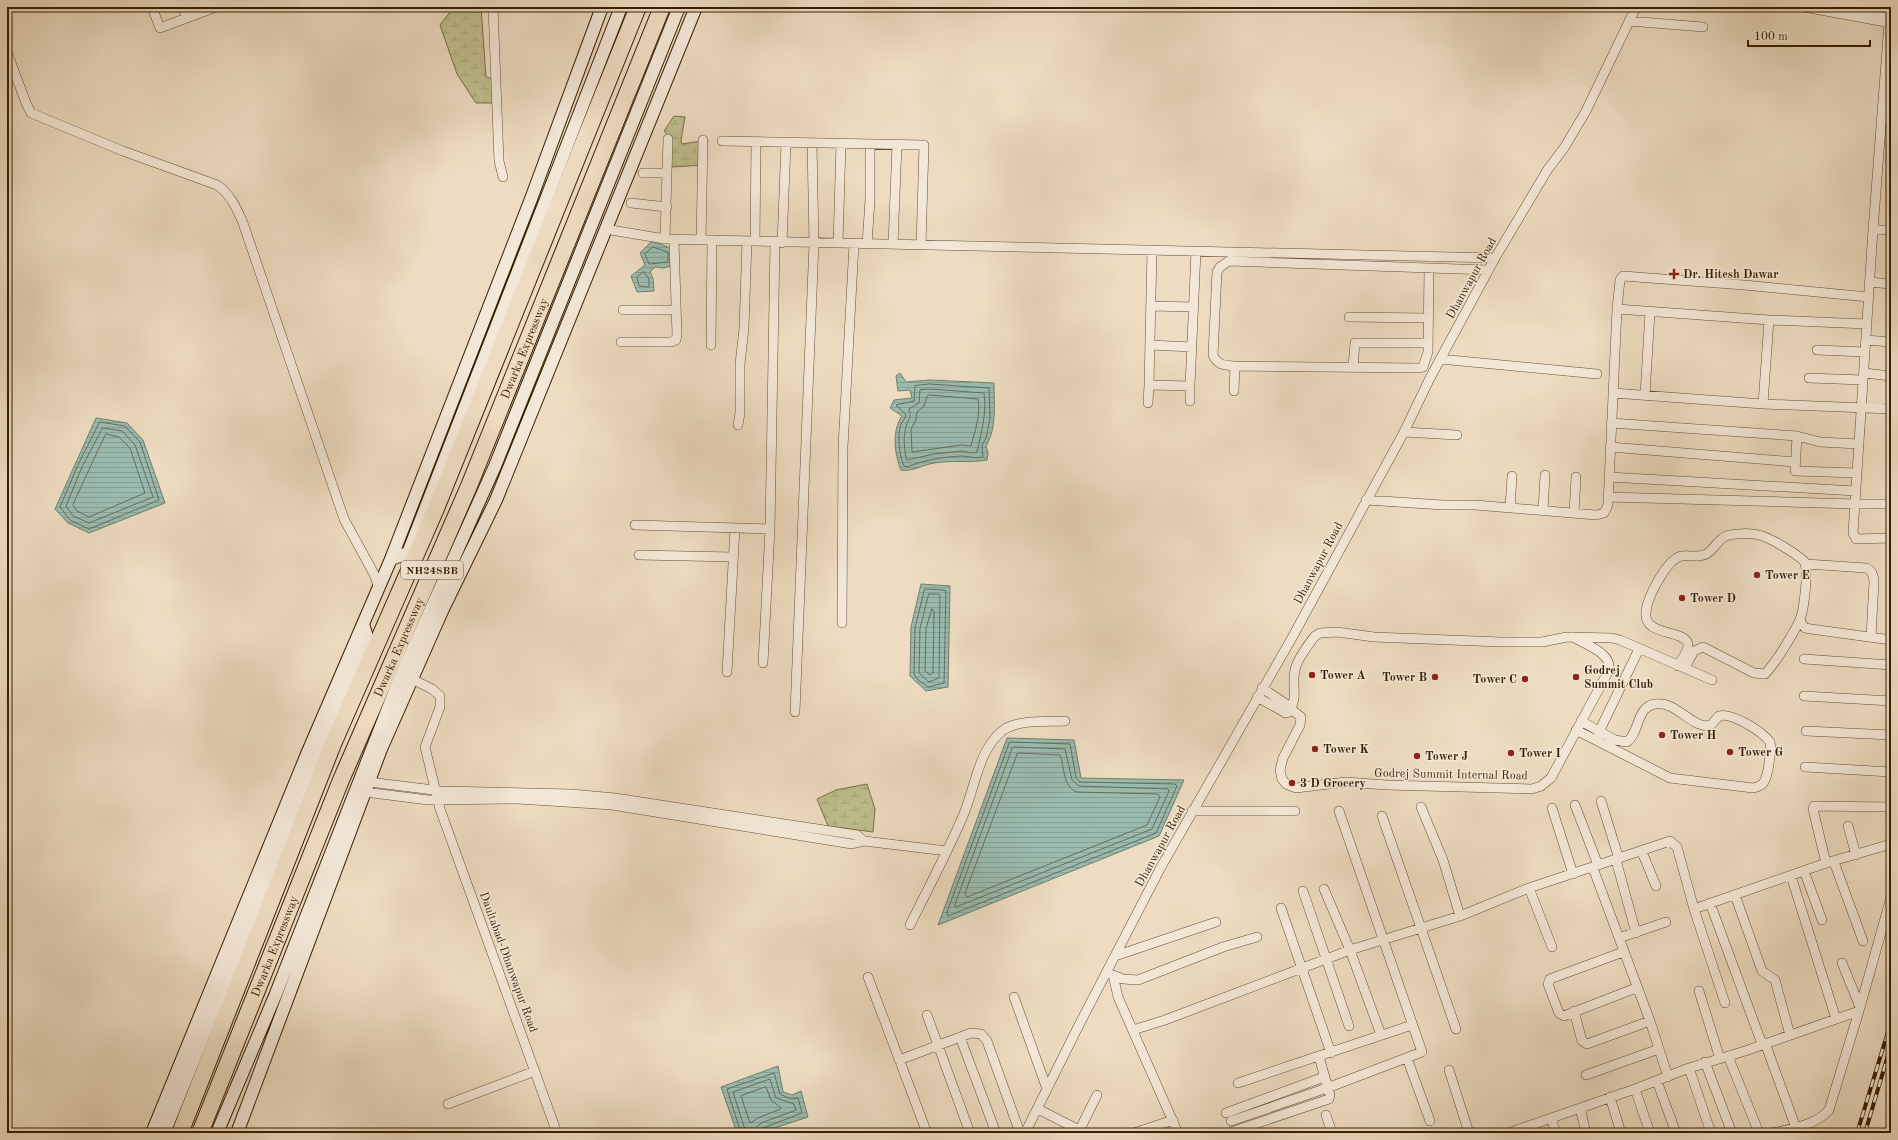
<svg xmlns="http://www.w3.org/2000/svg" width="1898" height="1140" font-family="'Old Standard TT',serif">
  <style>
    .wetland { fill: url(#wetland-marsh); stroke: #7a6e48 }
    .water { fill: url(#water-rules); stroke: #727d6a }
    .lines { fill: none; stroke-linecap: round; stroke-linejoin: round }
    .shore { stroke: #686d58; stroke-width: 1 }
    .street-casing { stroke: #644e31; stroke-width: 10 }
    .secondary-casing { stroke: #361e01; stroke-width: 14 }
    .highway-casing { stroke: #361e01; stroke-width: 18 }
    .street { stroke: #f3e8d7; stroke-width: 9 }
    .secondary { stroke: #f3e8d7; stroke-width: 12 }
    .highway { stroke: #eddcc1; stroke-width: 16 }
    .rail-casing { stroke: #361e01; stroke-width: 4 }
    .rail { stroke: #f3e8d7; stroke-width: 2.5; stroke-dasharray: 8; stroke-linecap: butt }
    .poi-dot { fill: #8f2418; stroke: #f3e8d7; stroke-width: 1.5 }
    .labels { text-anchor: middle; stroke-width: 3; stroke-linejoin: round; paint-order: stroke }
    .shield { fill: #f3e8d7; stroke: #6f5b41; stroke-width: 1 }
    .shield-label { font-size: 11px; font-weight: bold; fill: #361e01 }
    .poi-label { font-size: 12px; font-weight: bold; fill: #361e01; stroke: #f3e8d7; text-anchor: start }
    .street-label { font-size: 12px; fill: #361e01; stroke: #f3e8d7 }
  </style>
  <defs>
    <pattern id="wetland-marsh" width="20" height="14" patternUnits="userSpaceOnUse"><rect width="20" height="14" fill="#bfbe8e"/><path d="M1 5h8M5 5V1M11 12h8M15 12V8" fill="none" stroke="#a5a379"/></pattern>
    <pattern id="water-rules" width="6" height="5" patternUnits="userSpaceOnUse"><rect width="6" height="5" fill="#9abcb0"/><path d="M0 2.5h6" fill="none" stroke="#85a196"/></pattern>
  </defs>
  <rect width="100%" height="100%" fill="#eddcc1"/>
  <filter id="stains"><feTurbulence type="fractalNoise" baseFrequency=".005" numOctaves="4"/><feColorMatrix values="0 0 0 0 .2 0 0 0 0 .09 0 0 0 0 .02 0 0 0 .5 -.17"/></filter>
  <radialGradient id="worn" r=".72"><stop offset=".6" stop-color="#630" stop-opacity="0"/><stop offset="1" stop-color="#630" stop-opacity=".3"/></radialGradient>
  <!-- wetland -->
  <path class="wetland" d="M454 7H481L486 77 494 79 493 103H476L457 74 440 25Z
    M674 116 685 117 681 140 682 144 708 140 704 165 672 167 669 162V137L664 131Z
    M867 784 875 809 873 832 828 826 817 799 836 790Z"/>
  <!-- water -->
  <path class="water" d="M652 241 673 249 672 266 663 268 655 267 650 272 653 278 654 291 637 292 631 276 645 265 640 253Z
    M900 373 906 382 930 380 994 383C994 404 997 428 986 446L988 453 987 460C969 463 953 460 934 463 923 465 911 472 901 470 894 453 892 430 902 416L890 408 894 400 912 398 910 390 898 391 896 376Z
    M96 418 127 423 143 440 165 503 89 533 68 523 55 509Z
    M921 584 950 586 948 687 926 691 910 676 911 627Z
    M1007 738 1074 740 1081 778 1184 780 1159 836 938 925Z
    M778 1066 783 1092 792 1095 801 1091 808 1117 759 1133H737L721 1087Z"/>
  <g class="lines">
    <!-- shore -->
    <path class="shore" d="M653 247 668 252V262L649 264 645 254Z
      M644 272 649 279V287L639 286 637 277Z
      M929 384 989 388 990 418 986 438 982 445 983 457C973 459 970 456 961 456 943 457 924 460 907 467L904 466C899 456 897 434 901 424 903 420 905 419 906 415L896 405 914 401 915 386Z
      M929 389 984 393C987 414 981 433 977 452L971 453 962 451 934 454 907 460C904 452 903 436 906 427 908 419 912 418 909 409L919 403 920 390Z
      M929 395 978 399C981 415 975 430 971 446L961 445 912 452 911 429 916 420 917 412 924 406 927 397Z
      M100 422 125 426 140 442 159 500 89 529 70 520 60 507 78 465Z
      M103 428 122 431 135 445 153 497 89 523 73 516 66 506 82 467Z
      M106 434 119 437 130 448 145 493 89 517 77 511 73 505Z
      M925 589 944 590 946 591 944 683 928 687 917 679 914 674 915 628Z
      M929 594H939L940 596 939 678 929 682 919 673 920 629Z
      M932 609 934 611 933 673 930 675 925 671 926 629Z
      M1010 742 1070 744 1076 778 1080 782 1175 784 1177 786 1156 833 948 916 947 913Z
      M1013 747 1065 749 1072 780 1079 786 1168 789 1169 791 1152 829 956 907 955 905Z
      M1018 753 1060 755C1065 768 1062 786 1077 792L1158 794 1160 797 1147 825 967 897 965 894Z
      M766 1087 771 1100 780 1107 781 1109 760 1117 750 1123 741 1096Z
      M741 1133 727 1089 774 1073 780 1094 791 1099 798 1098 802 1113 763 1128 761 1133
      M746 1133 733 1092 770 1079 776 1098 794 1104 796 1110 761 1123 757 1127 756 1133"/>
    <!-- street casing -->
    <g class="street-casing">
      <path id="street" d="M152 7 160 28 216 7
        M183 7 187 17
        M493 7 499 161 503 177
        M1804 7 1891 23
        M1629 21 1703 27
        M1889 23 1873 230 1853 533 1856 539 1891 538
        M7 52 26 103 31 113 123 151 217 185C231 195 236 207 243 223L344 519 374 574 379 588
        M722 141 924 145 921 245
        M643 173H667
        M631 203 667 207
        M605 229 665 239 1495 258
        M1873 230H1891
        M665 239 668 139
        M701 240 703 140
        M755 241 756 143
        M782 243 786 143
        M838 243 841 144
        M867 244 870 200V145
        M893 244 897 144
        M1152 250 1149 385 1190 386 1196 251
        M1869 282 1891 284
        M1151 306 1193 307
        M1617 309 1769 320 1867 324
        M623 310H675
        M1349 317 1429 318
        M1866 340 1891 342
        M621 342H671L676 340 677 335 674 240
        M711 345 712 240
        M1150 345 1192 347
        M1817 350 1865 352
        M1440 359 1597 374
        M1235 366C1225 365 1218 366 1213 355L1217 272 1220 267 1229 261 1488 270
        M1353 367 1355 343H1428
        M1864 373 1891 376
        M1809 378 1863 380
        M1234 391 1235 366 1418 368 1423 367 1428 352 1429 268
        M1613 393 1763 404 1891 409
        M1645 395 1650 312
        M1190 401V386
        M1148 403 1149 385
        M1763 404 1769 320
        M1611 423 1797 436 1820 442 1859 444
        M738 425 740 413V364L744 328 747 241
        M1404 432 1457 435
        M1797 436 1795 471 1857 473
        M1610 447 1795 462
        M1609 477 1856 491
        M1608 497 1856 504H1891
        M1366 500 1443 505H1475L1596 515 1604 513 1608 505 1617 309 1620 280 1623 276 1744 285 1868 297
        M1510 508 1512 476
        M1543 510 1545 475
        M1574 513 1576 477
        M635 525 770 529
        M639 555 733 557
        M1806 564 1866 568C1873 571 1873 575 1874 581L1871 637
        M1800 621 1805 628 1811 629 1891 640
        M842 623 843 447 854 244
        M1804 659 1891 665
        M763 663 770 529 775 243
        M1678 666C1681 660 1689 650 1688 644 1685 629 1643 637 1646 612 1647 598 1667 558 1682 556 1691 555 1698 558 1706 554 1714 550 1717 540 1726 536 1735 533 1751 533 1759 535 1771 538 1795 553 1804 561 1809 570 1804 612 1799 622 1791 637 1777 661 1765 674L1754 673 1703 647 1694 651 1685 668
        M727 672 735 528
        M412 679 432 689 440 696V707L425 747 440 809 557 1133
        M1262 688 1289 706 1291 709 1301 717 1300 725 1283 758 1280 770 1282 779 1286 784 1296 788 1346 782 1386 785 1532 789 1541 786 1551 778 1609 670C1612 653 1586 645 1573 637
        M1804 696 1891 701
        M1257 697 1286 713 1289 712C1299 696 1291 687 1295 670 1297 659 1308 645 1315 636L1320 633 1337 632 1374 637 1501 642H1542L1567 637 1612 638 1620 640 1712 680
        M795 712 814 243 812 144
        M1576 730 1670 778 1753 788C1757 787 1762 786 1764 782 1768 776 1772 748 1770 742 1762 731 1731 712 1719 716L1711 725C1694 731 1676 700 1655 704 1636 707 1640 732 1627 742L1615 740 1581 721
        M1806 731 1891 735
        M1597 736 1639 649
        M1805 767 1891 772
        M369 782 442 791 572 794 615 798 857 835 864 841
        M365 792 428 800 518 799 612 805 852 844 864 841 947 851
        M1601 801 1619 859
        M1575 805 1598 865
        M1421 807 1443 860 1460 916
        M1552 808 1573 874
        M1192 811H1295
        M1382 816 1456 1029
        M1848 826 1856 855
        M1642 852 1656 886
        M1616 860 1636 933
        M1834 862 1863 941
        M1826 863 1813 809 1814 806 1891 807
        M1593 868 1650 1021 1668 1077
        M1804 871 1822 920
        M1791 876 1836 1019
        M1529 888 1552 947
        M1324 889 1350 950 1381 1035
        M1303 891 1349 1026
        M1735 895 1762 971 1775 980 1790 1035
        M1710 903 1762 1044
        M1281 908 1331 1053
        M1694 909 1826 863 1891 844
        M910 925C928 889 947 853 963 816 975 788 978 751 1002 731 1018 719 1046 722 1065 721
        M1619 938 1666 922
        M1623 952 1550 979 1548 984 1559 1013 1564 1016 1636 988
        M1115 956 1216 922
        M1842 963 1860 1007
        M1110 974 1123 979 1138 980 1223 947 1257 937
        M1113 975 1118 997 1178 1133
        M868 977 927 1133
        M1699 991 1720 1059
        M1014 997 1047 1089
        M1574 1011 1582 1041 1587 1044 1650 1021
        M927 1015 970 1133
        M1133 1030 1165 1020 1350 950 1460 916 1529 888 1670 841 1677 847 1694 909 1725 1003
        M960 1037 996 1133
        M1765 1043 1796 1128
        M1728 1056 1759 1133
        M1407 1058 1430 1121
        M899 1060 971 1033 981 1034 987 1041 1020 1133
        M1705 1062 1732 1133
        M1689 1068 1711 1133
        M1449 1070 1469 1133
        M1586 1075 1659 1049
        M1657 1081 1676 1133
        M1238 1083 1412 1025
        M1635 1089 1650 1133
        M1610 1097 1621 1133
        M448 1104 535 1071
        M1580 1108 1586 1133
        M1038 1109 1079 1130
        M1226 1113 1324 1077
        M1326 1115 1332 1133
        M1551 1118 1556 1133
        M1231 1121 1327 1088 1422 1052 1339 811
        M1231 1132 1329 1099 1330 1095 1319 1057
        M1025 1133 1078 1027 1161 867 1293 636 1404 432 1430 378 1495 258 1548 169 1564 148 1586 111 1636 7
        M1078 1133 1097 1095
        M1134 1133 1173 1120
        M1508 1133 1635 1089 1689 1068 1745 1051 1859 1011
        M1772 1133C1791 1129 1816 1125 1829 1110L1859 1011 1891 897"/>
    </g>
    <!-- secondary casing -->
    <g class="secondary-casing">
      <path id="secondary" d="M1851 7 1891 13
        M391 559 408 553 621 7
        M152 1133 307 754 391 559 531 199 602 7
        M164 1133 261 894 368 640 363 624
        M217 1133 275 996 400 678 495 466 679 7
        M237 1133 381 749 442 611 496 500 696 7"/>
    </g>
    <!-- highway casing -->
    <g class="highway-casing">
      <g id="highway">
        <path d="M180 1133 333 744 435 511 638 7"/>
        <path id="s1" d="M200 1133 341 780 469 486 662 7"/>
      </g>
    </g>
    <!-- street -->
    <use href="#street" class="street"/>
    <!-- secondary -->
    <use href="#secondary" class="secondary"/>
    <!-- highway -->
    <use href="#highway" class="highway"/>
    <!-- rail casing -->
    <g class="rail-casing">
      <path id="rail" d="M1857 1133 1891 1022
        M1865 1133 1891 1045"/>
    </g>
    <!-- rail -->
    <use href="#rail" class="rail"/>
  </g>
  <!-- markers -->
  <g class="poi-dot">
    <path d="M1672 268h4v4h4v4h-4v4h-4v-4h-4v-4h4z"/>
    <circle cx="1757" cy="575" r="4"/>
    <circle cx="1682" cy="598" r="4"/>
    <circle cx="1312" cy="675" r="4"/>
    <circle cx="1435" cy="677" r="4"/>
    <circle cx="1576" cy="677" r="4"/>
    <circle cx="1525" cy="679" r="4"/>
    <circle cx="1662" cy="735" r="4"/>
    <circle cx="1315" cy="749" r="4"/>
    <circle cx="1730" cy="752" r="4"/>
    <circle cx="1511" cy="753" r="4"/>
    <circle cx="1417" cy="756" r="4"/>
    <circle cx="1292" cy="783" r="4"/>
  </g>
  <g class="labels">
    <!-- shield labels -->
    <rect class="shield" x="401" y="561" width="62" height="18" rx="3"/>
    <g class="shield-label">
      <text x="432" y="574">NH248BB</text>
    </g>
    <!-- poi labels -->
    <g class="poi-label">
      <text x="1683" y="278">Dr. Hitesh Dawar</text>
      <text x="1765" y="579">Tower E</text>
      <text x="1690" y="602">Tower D</text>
      <text x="1584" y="674">Godrej<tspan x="1584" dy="14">Summit Club</tspan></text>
      <text x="1320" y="679">Tower A</text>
      <text x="1427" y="681" text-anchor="end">Tower B</text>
      <text x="1517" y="683" text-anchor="end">Tower C</text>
      <text x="1670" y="739">Tower H</text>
      <text x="1323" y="753">Tower K</text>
      <text x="1738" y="756">Tower G</text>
      <text x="1519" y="757">Tower I</text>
      <text x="1425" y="760">Tower J</text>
      <text x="1300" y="787">3 D Grocery</text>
    </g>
    <!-- street labels -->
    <g class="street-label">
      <text transform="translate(1471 278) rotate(-61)" y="4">Dhanwapur Road</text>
      <text dy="4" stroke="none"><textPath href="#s1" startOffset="849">Dwarka Expressway</textPath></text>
      <text transform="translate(1318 563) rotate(-62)" y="4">Dhanwapur Road</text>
      <text dy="4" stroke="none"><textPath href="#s1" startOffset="525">Dwarka Expressway</textPath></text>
      <text transform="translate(1451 774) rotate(1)" y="4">Godrej Summit Internal Road</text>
      <text transform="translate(1160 846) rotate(-61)" y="4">Dhanwapur Road</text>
      <text dy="4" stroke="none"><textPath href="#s1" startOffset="201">Dwarka Expressway</textPath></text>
      <text transform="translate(509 962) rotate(70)" y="4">Daultabad-Dhanwapur Road</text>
    </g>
  </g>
  <!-- margin -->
  <rect width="1898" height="1140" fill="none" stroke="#eddcc1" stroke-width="24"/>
  <rect x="8" y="8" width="1882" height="1124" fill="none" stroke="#361e01" stroke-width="2"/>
  <rect x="12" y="12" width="1874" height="1116" fill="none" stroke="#361e01"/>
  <!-- scale -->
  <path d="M1748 40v6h122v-6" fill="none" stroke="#361e01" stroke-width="2"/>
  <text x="1754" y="40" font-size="12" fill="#361e01" stroke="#f3e8d7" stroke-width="3" paint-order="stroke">100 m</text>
  <rect width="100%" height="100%" filter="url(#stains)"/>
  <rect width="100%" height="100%" fill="url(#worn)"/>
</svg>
